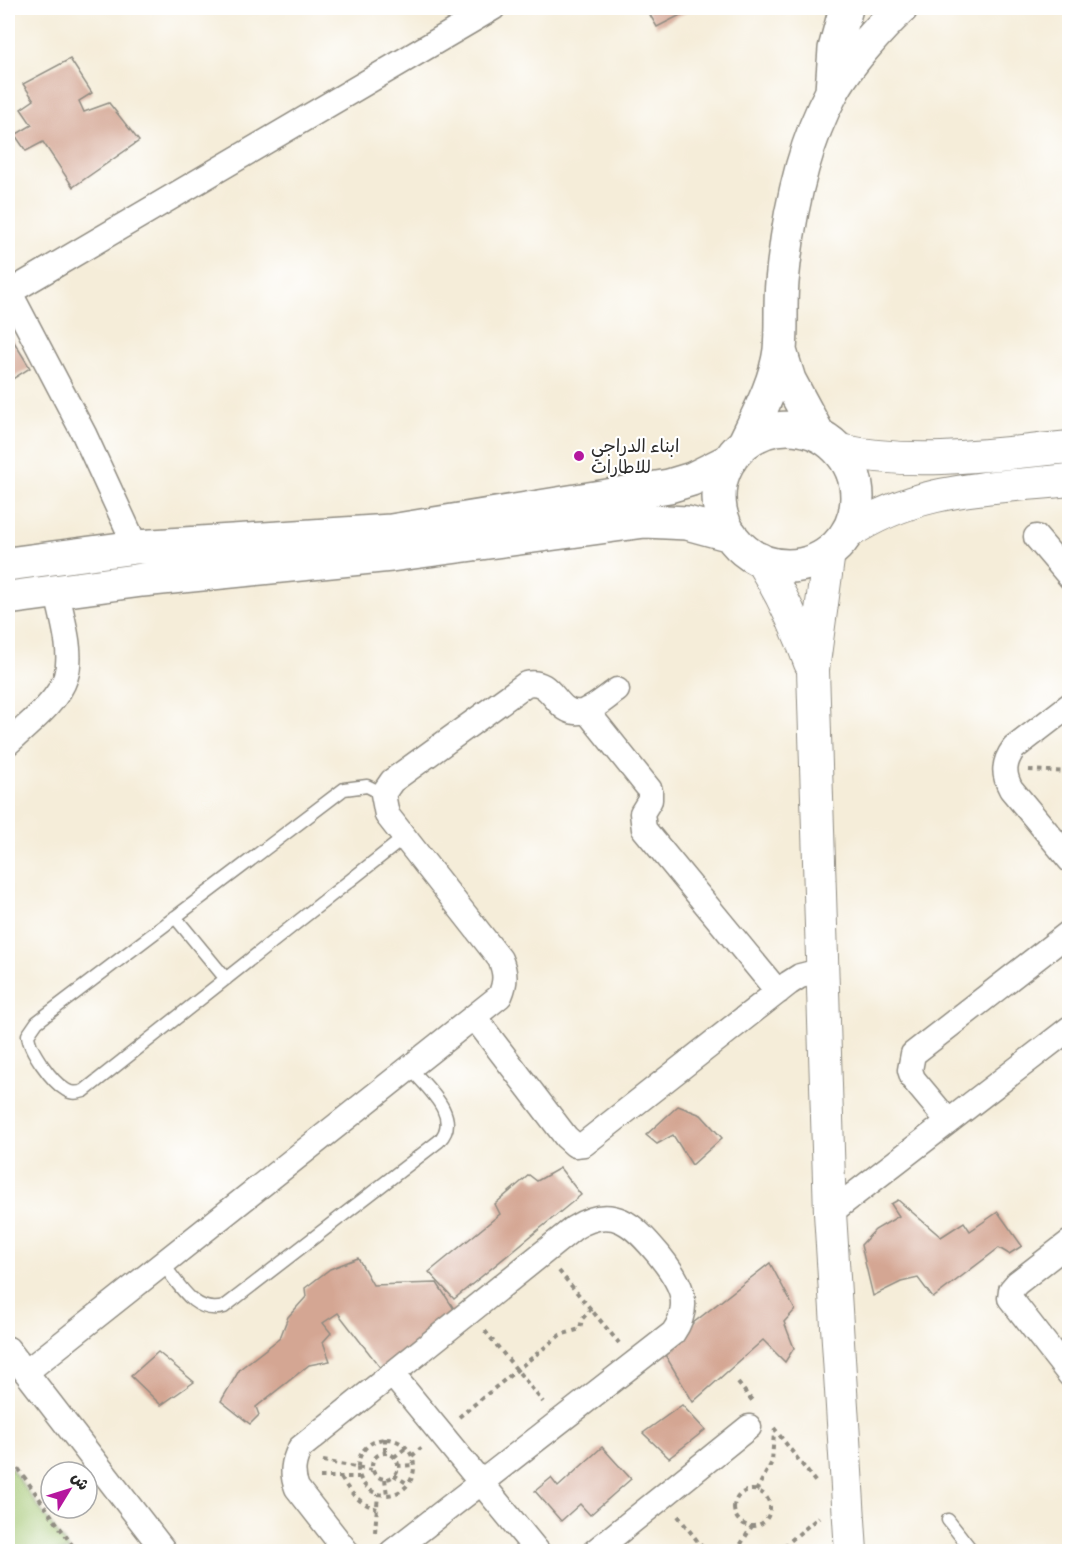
<svg xmlns="http://www.w3.org/2000/svg" width="1077" height="1559" font-family="'Patrick Hand','Playpen Sans Arabic',sans-serif">
  <style>
    .green { fill: #a1c56f; stroke: #66784d; stroke-width: 1.5 }
    .building { fill: #d4a693 }
    .lines { fill: none; stroke-linecap: round; stroke-linejoin: round }
    .service-casing { stroke: #908c82; stroke-width: 15 }
    .minor-casing { stroke: #908c82; stroke-width: 27 }
    .tertiary-casing { stroke: #908c82; stroke-width: 34 }
    .primary-casing { stroke: #908c82; stroke-width: 36 }
    .path { stroke: #908c82; stroke-width: 4; stroke-dasharray: 4.5 4.5; stroke-linecap: butt }
    .service { stroke: #fff; stroke-width: 12 }
    .minor { stroke: #fff; stroke-width: 24 }
    .tertiary { stroke: #fff; stroke-width: 32 }
    .primary { stroke: #fff; stroke-width: 33 }
    .poi-dot { fill: #b5179e; stroke: #fff; stroke-width: 2 }
    .labels { text-anchor: middle; stroke-width: 4.5; stroke-linejoin: round; paint-order: stroke }
    .poi-label { font-size: 18px; fill: #2b2b2b; stroke: #fff; text-anchor: start }
  </style>
  <rect width="100%" height="100%" fill="#fff"/>
  <filter id="ink" filterUnits="userSpaceOnUse"><feTurbulence type="fractalNoise" baseFrequency=".0167" numOctaves="2"/><feDisplacementMap in="SourceGraphic" scale="12" xChannelSelector="R" yChannelSelector="G"/><feConvolveMatrix kernelMatrix="1 2 1 2 8 2 1 2 1" color-interpolation-filters="sRGB"/></filter>
  <filter id="wash" filterUnits="userSpaceOnUse"><feTurbulence type="fractalNoise" baseFrequency=".008" numOctaves="4" result="noise"/><feDisplacementMap in="SourceGraphic" scale="24" xChannelSelector="R" yChannelSelector="G"/><feGaussianBlur stdDeviation="1.35" result="paint"/><feColorMatrix in="noise" values="0 0 0 0 0 0 0 0 0 0 0 0 0 0 0 0 0 1.4 0 .05"/><feComposite in="paint" operator="in"/></filter>
  <g filter="url(#wash)">
    <rect width="100%" height="100%" fill="#f5edd9"/>
    <!-- green -->
    <path class="green" d="M8 1464 70 1551H8Z"/>
    <g id="blocks">
      <!-- building -->
      <path class="building" d="M646 8H694L657 27Z
        M70 59 92 93 79 101 84 112 109 103 139 141 73 187 43 142 26 151 15 135 32 125 21 109 34 100 23 84Z
        M8 332 30 368 8 382Z
        M678 1106 701 1115 722 1138 692 1165 673 1135 657 1144 646 1135Z
        M560 1168 581 1195 454 1299 429 1272 500 1214 495 1204 529 1175 537 1181Z
        M898 1200 941 1237 964 1222 970 1231 998 1212 1022 1246 1009 1254 999 1248 933 1298 918 1278 901 1282 873 1296 861 1245 875 1230 899 1216 891 1204Z
        M358 1258 373 1285 437 1283 460 1318 386 1375 338 1313 323 1323 331 1333 323 1342 330 1361 309 1365 256 1407 259 1415 250 1424 221 1401 240 1369 280 1338 288 1317 306 1297 305 1288 330 1269Z
        M770 1263 795 1310 784 1322 794 1348 785 1362 763 1340 693 1402 661 1348Z
        M158 1352 194 1382 161 1405 131 1376Z
        M682 1405 705 1430 669 1458 643 1433Z
        M602 1447 631 1479 590 1515 580 1504 561 1521 535 1491 551 1478 558 1487Z"/>
    </g>
  </g>
  <g filter="url(#ink)">
    <use href="#blocks" fill-opacity="0" stroke="#908c82" stroke-width="1.5"/>
    <g class="lines">
      <!-- service casing -->
      <g class="service-casing">
        <path id="service" d="M383 794 367 786 344 789 37 1022 28 1035C29 1050 52 1082 66 1090 72 1094 78 1093 84 1091L405 837
          M175 917 226 979
          M163 1264C179 1284 194 1315 224 1307L439 1141C463 1117 426 1087 411 1069
          M948 1520 973 1552"/>
      </g>
      <!-- minor casing -->
      <g class="minor-casing">
        <path id="minor" d="M8 289 84 434 136 547
          M10 292 493 8
          M1036 537 1070 577
          M1070 705 1014 748C1003 763 1003 774 1011 789L1070 860
          M586 710 650 790V800L642 813 644 829 778 992
          M8 743C76 683 78 678 56 590
          M475 1018 566 1137 575 1145 584 1144 789 983 800 976 824 970
          M948 1121 913 1079 910 1070 913 1054 1070 932
          M830 1213 1070 1028
          M1070 1242 1017 1283 1011 1290 1010 1298 1070 1375
          M8 1349 165 1552
          M26 1372 500 996C506 982 506 973 500 959L387 815 383 794 392 781 526 684C554 677 555 716 581 712 593 710 607 697 617 690
          M392 1374 538 1552
          M347 1552 297 1488C291 1473 293 1462 300 1448L574 1228C613 1203 634 1225 659 1255 679 1280 694 1303 673 1333L392 1552
          M594 1552 749 1427"/>
      </g>
      <!-- tertiary casing -->
      <g class="tertiary-casing">
        <path id="tertiary" d="M839 450C917 467 991 454 1070 447
          M845 535C918 486 986 489 1070 480
          M829 552 813 670 830 1213 851 1552
          M760 559C781 593 797 626 810 663"/>
      </g>
      <!-- primary casing -->
      <g class="primary-casing">
        <path id="primary" d="M832 91 835 49 846 8
          M780 351 789 380 818 434
          M719 497a69 69 0 1 1 138 0a69 69 0 1 1-138 0Z
          M744 444C758 415 776 382 780 350 782 327 780 304 782 282 788 218 801 149 832 92 845 67 880 27 901 8
          M8 564 136 547 391 531 669 486 692 479 730 460
          M8 598 142 580 391 555 645 521 687 523 731 535"/>
      </g>
      <!-- path -->
      <path class="path" d="M1029 770 1070 772
        M559 1271 619 1343
        M485 1331 543 1402
        M738 1383 754 1403
        M459 1417 560 1335 580 1329 582 1319 591 1309
        M774 1428 817 1484
        M385 1438V1453
        M358 1467a28 28 0 1 1 56 0a28 28 0 1 1-56 0Z
        M372 1466a13 13 0 1 1 26 0a13 13 0 1 1-26 0Z
        M8 1454 77 1552
        M412 1456 421 1448
        M394 1457 407 1447
        M323 1461 372 1470
        M397 1466 414 1465
        M394 1475 408 1484
        M320 1477H359
        M341 1478C351 1494 359 1503 377 1509
        M385 1479 387 1495
        M734 1508a18 18 0 1 1 36 0a18 18 0 1 1-36 0Z
        M756 1491 772 1462 774 1432
        M678 1516 706 1552
        M375 1532 378 1494
        M736 1552 752 1526
        M777 1552 819 1517"/>
      <!-- service -->
      <use href="#service" class="service"/>
      <!-- minor -->
      <use href="#minor" class="minor"/>
      <!-- tertiary -->
      <use href="#tertiary" class="tertiary"/>
      <!-- primary -->
      <use href="#primary" class="primary"/>
    </g>
  </g>
  <!-- markers -->
  <circle class="poi-dot" cx="579" cy="456" r="6"/>
  <g class="labels">
    <!-- poi labels -->
    <g class="poi-label">
      <text x="591" y="452">ابناء الدراجي<tspan x="591" dy="21">للاطارات</tspan></text>
    </g>
  </g>
  <!-- margin -->
  <rect width="1077" height="1559" fill="none" stroke="#fff" stroke-width="30"/>
  <!-- north arrow -->
  <g transform="translate(69 1490) rotate(52)"><circle r="28" fill="#ffffff" stroke="#aaaaaa" stroke-width="1.5"/>
  <path d="M0-4.5L10 22L0 15L-10 22Z" fill="#b5179e"/>
  <text y="-9" font-size="16" font-weight="bold" text-anchor="middle" fill="#2b2b2b">ش</text>
  </g>
</svg>
